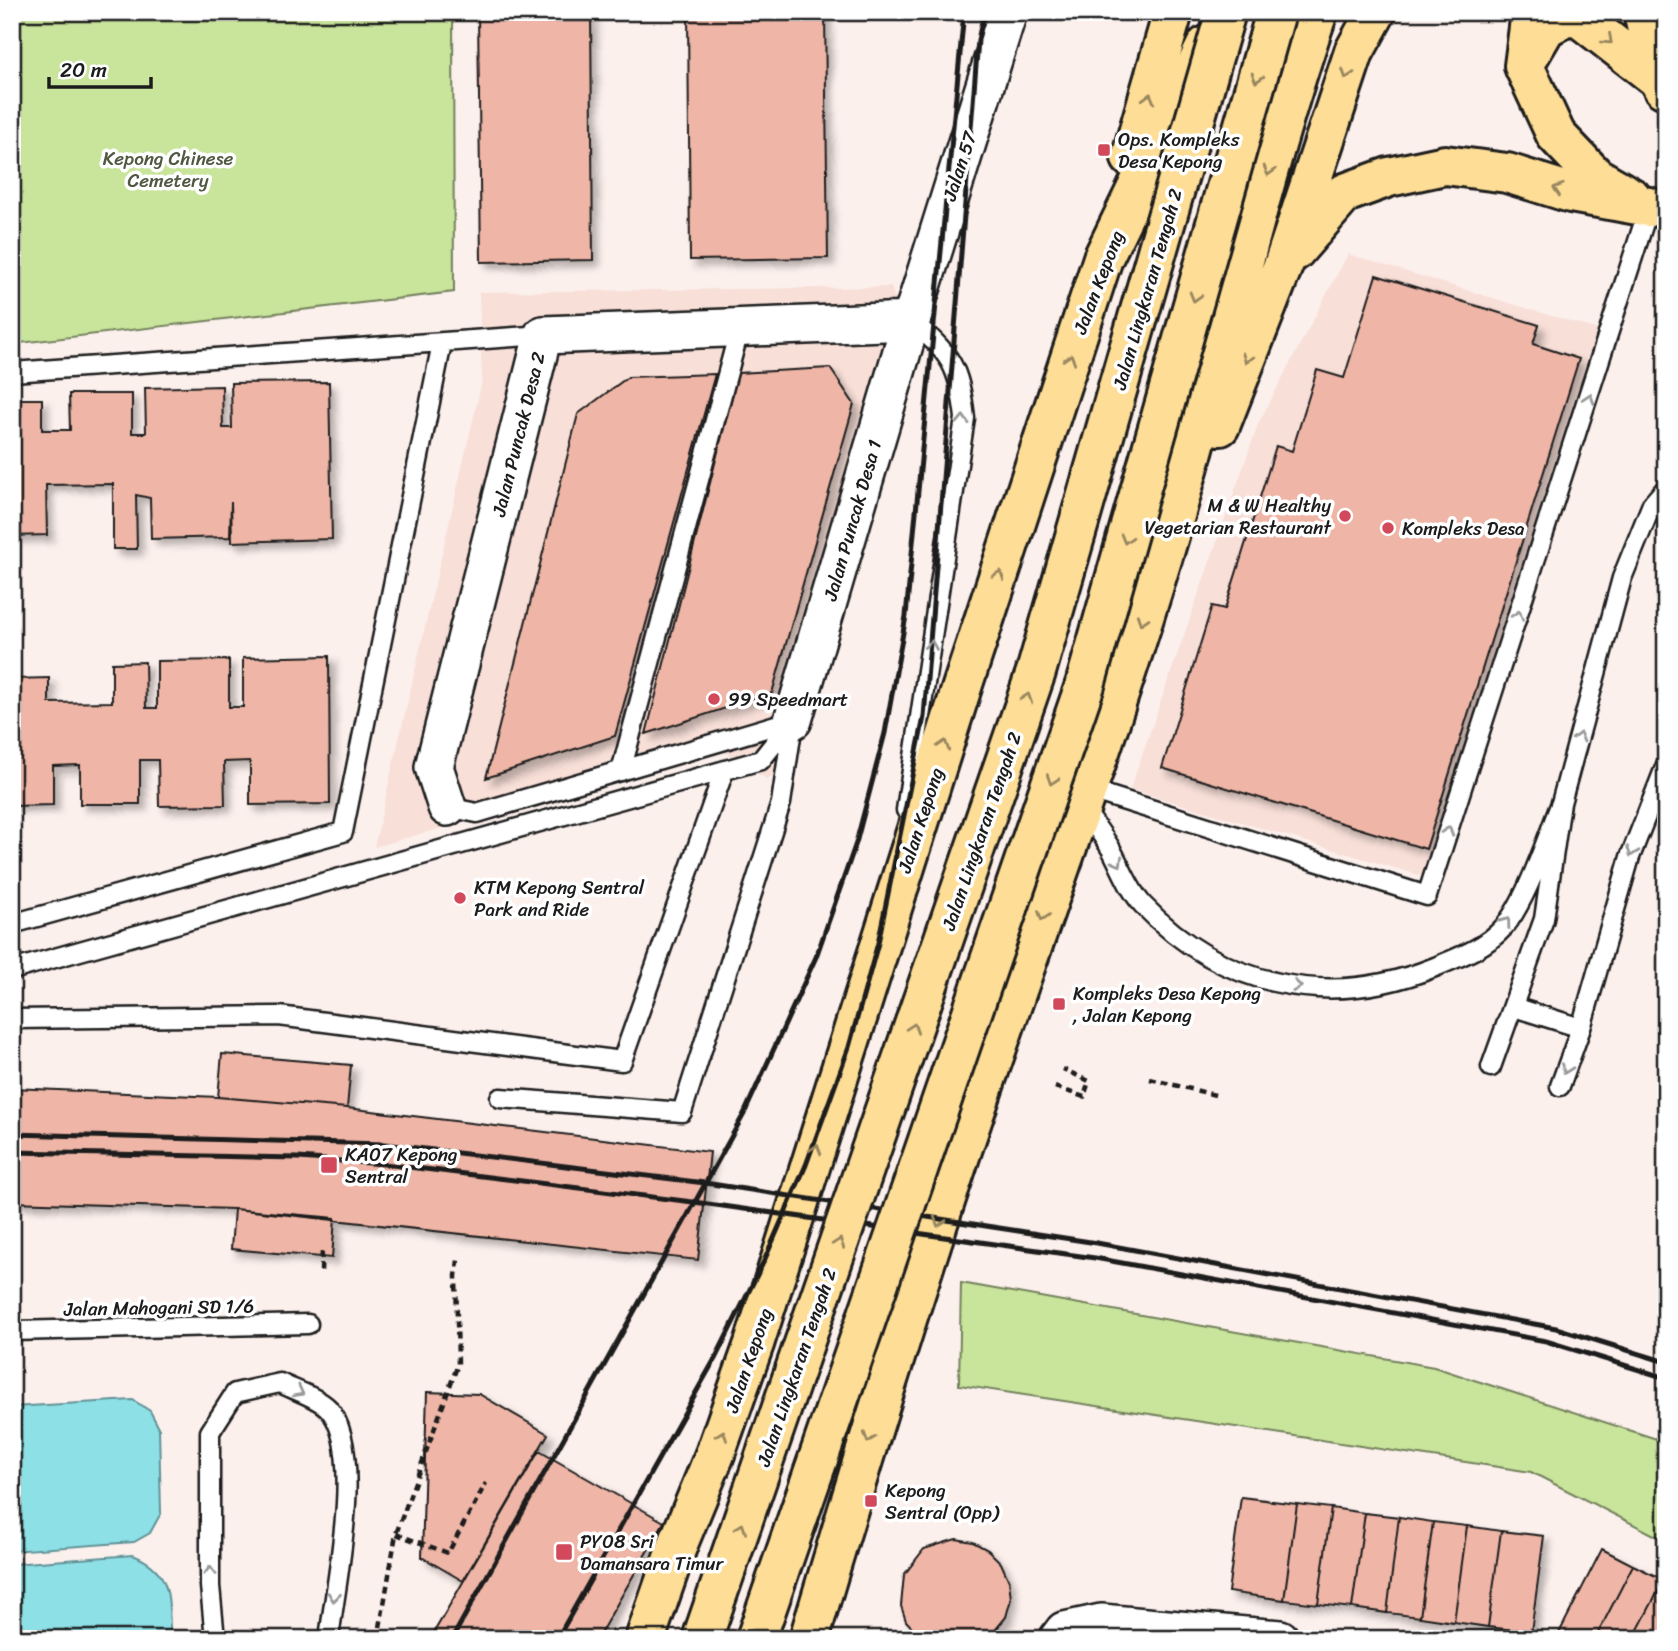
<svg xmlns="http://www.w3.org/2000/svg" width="1678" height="1651" font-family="Sriracha,sans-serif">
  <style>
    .built { fill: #f8dfd8 }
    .green { fill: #c9e49b; stroke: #72805c; stroke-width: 2 }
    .water { fill: #8ee0e7; stroke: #609296; stroke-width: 2 }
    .building { fill: #efb6a7; stroke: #1c1c1c; stroke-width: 2; filter: url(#shadow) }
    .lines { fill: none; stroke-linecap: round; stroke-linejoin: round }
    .service-casing { stroke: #1c1c1c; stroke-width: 23 }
    .minor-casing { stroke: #1c1c1c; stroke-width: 42 }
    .primary-casing { stroke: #1c1c1c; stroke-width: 44 }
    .path { stroke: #1c1c1c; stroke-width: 4.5; stroke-dasharray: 7 5; stroke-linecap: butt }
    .service { stroke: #fff; stroke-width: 18 }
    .minor { stroke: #fff; stroke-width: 37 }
    .primary { stroke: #fedd96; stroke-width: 38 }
    .rail { stroke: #1c1c1c; stroke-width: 5 }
    .trunk-bridge-casing { stroke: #1c1c1c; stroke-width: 44; stroke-linecap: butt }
    .trunk-bridge { stroke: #fedd96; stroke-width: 38 }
    .oneway { stroke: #98865f }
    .oneway2 { stroke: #999 }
    .poi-dot { fill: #d1495b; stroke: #fff; stroke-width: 2.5 }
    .labels { text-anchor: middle; stroke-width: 7; stroke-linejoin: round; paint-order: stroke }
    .poi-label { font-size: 19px; fill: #1c1c1c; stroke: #fff; text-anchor: start }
    .park-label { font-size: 19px; fill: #505842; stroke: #fff }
    .street-label { font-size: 19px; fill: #1c1c1c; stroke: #fff }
  </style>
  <defs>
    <filter id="shadow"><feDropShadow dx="6" dy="6" stdDeviation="3.5" flood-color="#0004"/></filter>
  </defs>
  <rect width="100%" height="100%" fill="#fcf0ed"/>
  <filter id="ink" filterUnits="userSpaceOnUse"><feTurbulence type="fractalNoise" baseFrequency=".0143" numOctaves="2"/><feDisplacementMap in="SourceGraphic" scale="14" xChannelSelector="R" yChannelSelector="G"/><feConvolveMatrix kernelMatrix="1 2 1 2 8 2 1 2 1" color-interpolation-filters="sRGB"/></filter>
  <g filter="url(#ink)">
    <!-- built -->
    <path class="built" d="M1348 254 1602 331 1425 877 1130 789 1259 422Z
      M891 287 912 346 806 732 789 768 766 779 721 750 374 847 482 381 479 292Z"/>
    <!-- green -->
    <path class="green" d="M12 12H453L454 292 12 344Z
      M961 1283 1434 1367 1666 1442V1541L1531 1472 959 1385Z"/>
    <!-- water -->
    <path class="water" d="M133 1400 150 1411 159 1428 161 1513 150 1533 134 1542 12 1551V1407Z
      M133 1555C175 1572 167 1599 171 1639H12V1564Z"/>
    <!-- building -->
    <path class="building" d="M478 12H591L593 260 481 262Z
      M688 12H825L828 258 690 260Z
      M1376 275 1539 325 1533 344 1579 359 1426 849 1162 768 1212 606 1225 609 1276 446 1292 451 1317 370 1344 378Z
      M830 368 854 404 772 693 646 734 738 373Z
      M715 374 615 736 486 778 578 414 628 377Z
      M329 382 332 539 232 542 231 502 230 537 151 539 150 498 136 495 137 549H113V484L46 485 47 535 12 536V399H42V430H70L69 394H132V433H146L145 388 222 386 223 428H232L231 383Z
      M329 656 330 804 250 805V761L224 762 225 805 159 806 158 760H140V804H80V765L53 766V805L12 806V679L49 678V703L112 702V663L145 662 146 708H157V661L229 660V707H243V658Z
      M222 1054 351 1065 347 1108 218 1097Z
      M12 1088 218 1097 347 1108 710 1152 698 1260 234 1209 12 1202Z
      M234 1209 335 1218 332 1258 231 1249Z
      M427 1392 479 1394 548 1434 463 1581 422 1557Z
      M539 1451 664 1522 597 1639H430Z
      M1241 1497 1297 1504 1284 1600 1228 1592Z
      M1297 1504 1331 1508 1318 1604 1284 1600Z
      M1331 1508 1365 1513 1352 1608 1318 1604Z
      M1365 1513 1399 1517 1387 1613 1352 1608Z
      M1399 1517 1433 1522 1420 1617 1387 1613Z
      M1433 1522 1467 1526 1454 1622 1420 1617Z
      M1467 1526 1501 1531 1488 1627 1454 1622Z
      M1501 1531 1544 1536 1531 1632 1488 1627Z
      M956 1539 973 1542 988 1550 1001 1563 1009 1581 1011 1599 1006 1617 988 1639H923L906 1621 901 1606 904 1575 924 1549Z
      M1602 1549 1633 1565 1595 1639H1556Z
      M1633 1565 1664 1580 1633 1639H1595Z
      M1664 1580 1666 1639H1633Z"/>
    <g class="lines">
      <!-- service casing -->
      <g class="service-casing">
        <path id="service" d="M12 372 543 335
          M621 771 740 327
          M1087 789 1427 896 1649 207
          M1081 805C1091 820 1102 834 1111 849 1121 867 1129 890 1143 905 1221 987 1329 1010 1435 967 1459 957 1485 948 1503 928 1527 901 1547 837 1561 803
          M447 807 477 813 793 720
          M906 810 965 418C959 366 951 354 911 321
          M12 924 343 832 442 343
          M12 970 761 760 793 720
          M1514 1007 1581 1028
          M12 1019 279 1016 622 1061 724 771
          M1491 1067 1544 919 1561 803 1622 578 1652 504 1666 488
          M1560 1086 1581 1028 1630 857 1666 765
          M500 1098 682 1112 781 803 793 723
          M12 1331 308 1324
          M215 1639 210 1586V1432L235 1393 280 1383C294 1390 317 1397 328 1408 366 1449 335 1585 329 1639"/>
      </g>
      <!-- minor casing -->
      <g class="minor-casing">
        <path id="minor" d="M793 720 911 321 1008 12
          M447 807 434 767 543 335 911 321
          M1058 1639 1064 1631 1101 1623 1280 1639"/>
      </g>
      <!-- primary casing -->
      <g class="primary-casing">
        <path id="primary" d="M1531 12 1524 66 1556 135 1596 177 1632 198
          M1643 12 1658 79 1663 88
          M1526 61 1546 27 1568 16 1581 19 1658 79
          M1131 158 1173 12
          M1295 251 1345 193 1389 177 1445 165 1507 173 1571 193 1649 207
          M1220 426 1284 263 1354 52 1376 12
          M645 1639 678 1544 715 1454 754 1344 962 687 1103 258 1206 46
          M809 1639C857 1477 907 1316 960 1156 1027 956 1102 758 1163 556 1218 375 1256 191 1318 12"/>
      </g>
      <!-- path -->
      <path class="path" d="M1150 1079 1219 1096
        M1055 1087 1084 1097 1089 1081 1063 1069
        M321 1271 322 1250
        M396 1534 448 1553 486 1483
        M378 1639 396 1534 458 1364 456 1276 458 1260"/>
      <!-- service -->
      <use href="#service" class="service"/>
      <!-- minor -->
      <use href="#minor" class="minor"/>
      <!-- primary -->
      <use href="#primary" class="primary"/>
      <!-- rail -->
      <path class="rail" d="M12 1134 384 1144 705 1183 1097 1243 1556 1328 1666 1362
        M12 1152 298 1158 384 1164 701 1203 1095 1258 1546 1341 1666 1378
        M452 1639 744 1114 816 957 856 843 885 733 906 616 964 12
        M557 1639 716 1357 764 1261 806 1165 849 1047 878 943 924 717 978 40 984 12"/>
      <!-- trunk-bridge casing -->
      <g class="trunk-bridge-casing">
        <path id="trunk-bridge" d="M702 1639 1036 672 1226 12
          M756 1639 1085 685 1276 12"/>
      </g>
      <!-- trunk-bridge -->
      <use href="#trunk-bridge" class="trunk-bridge"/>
    </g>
    <!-- one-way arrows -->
    <defs><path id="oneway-chevron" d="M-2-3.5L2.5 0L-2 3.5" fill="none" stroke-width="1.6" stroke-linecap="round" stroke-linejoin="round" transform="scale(1.75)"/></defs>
    <g class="oneway">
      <use href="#oneway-chevron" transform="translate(1608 40) rotate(42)"/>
      <use href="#oneway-chevron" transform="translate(1347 74) rotate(108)"/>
      <use href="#oneway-chevron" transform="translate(1257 78) rotate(106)"/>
      <use href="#oneway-chevron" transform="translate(1149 98) rotate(-74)"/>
      <use href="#oneway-chevron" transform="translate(1269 171) rotate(106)"/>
      <use href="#oneway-chevron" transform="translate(1558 189) rotate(-162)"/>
      <use href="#oneway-chevron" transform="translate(1195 297) rotate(106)"/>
      <use href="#oneway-chevron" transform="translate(1247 358) rotate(111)"/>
      <use href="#oneway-chevron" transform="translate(1070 359) rotate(-72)"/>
      <use href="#oneway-chevron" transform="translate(1126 539) rotate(106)"/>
      <use href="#oneway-chevron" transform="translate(999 575) rotate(-72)"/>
      <use href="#oneway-chevron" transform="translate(1142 620) rotate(108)"/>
      <use href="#oneway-chevron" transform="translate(1027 698) rotate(-71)"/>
      <use href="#oneway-chevron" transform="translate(944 745) rotate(-72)"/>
      <use href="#oneway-chevron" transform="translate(1052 780) rotate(109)"/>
      <use href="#oneway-chevron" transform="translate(1043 916) rotate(109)"/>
      <use href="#oneway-chevron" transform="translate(913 1028) rotate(-71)"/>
      <use href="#oneway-chevron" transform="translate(816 1149) rotate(-73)"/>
      <use href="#oneway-chevron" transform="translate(939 1222) rotate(108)"/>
      <use href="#oneway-chevron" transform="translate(839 1243) rotate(-71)"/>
      <use href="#oneway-chevron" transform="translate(722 1435) rotate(-70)"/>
      <use href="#oneway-chevron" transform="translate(869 1438) rotate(108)"/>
      <use href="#oneway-chevron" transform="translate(741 1528) rotate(-71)"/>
    </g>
    <g class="oneway2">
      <use href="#oneway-chevron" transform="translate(1589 398) rotate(-72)"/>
      <use href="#oneway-chevron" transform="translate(963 420) rotate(-88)"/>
      <use href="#oneway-chevron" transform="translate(1518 615) rotate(-72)"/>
      <use href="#oneway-chevron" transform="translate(931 645) rotate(-81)"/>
      <use href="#oneway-chevron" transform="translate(1579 737) rotate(-75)"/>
      <use href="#oneway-chevron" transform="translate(1448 831) rotate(-72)"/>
      <use href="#oneway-chevron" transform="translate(1632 852) rotate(110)"/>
      <use href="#oneway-chevron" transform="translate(1118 862) rotate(61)"/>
      <use href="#oneway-chevron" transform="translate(1506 922) rotate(-53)"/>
      <use href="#oneway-chevron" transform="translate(1297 986) rotate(7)"/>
      <use href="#oneway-chevron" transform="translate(1566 1069) rotate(110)"/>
      <use href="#oneway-chevron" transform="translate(299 1392) rotate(28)"/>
      <use href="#oneway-chevron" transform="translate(210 1571) rotate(-90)"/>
      <use href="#oneway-chevron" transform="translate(334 1597) rotate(97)"/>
    </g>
  </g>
  <!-- markers -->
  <g class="poi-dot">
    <rect x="1097" y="143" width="14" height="14" rx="3.5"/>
    <circle cx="1345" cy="516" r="7"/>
    <circle cx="1388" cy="528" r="7"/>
    <circle cx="714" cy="699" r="7"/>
    <circle cx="460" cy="898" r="7"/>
    <rect x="1052" y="997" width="14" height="14" rx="3.5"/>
    <rect x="320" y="1156" width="18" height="18" rx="3.5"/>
    <rect x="864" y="1494" width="14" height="14" rx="3.5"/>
    <rect x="555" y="1543" width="18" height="18" rx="3.5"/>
  </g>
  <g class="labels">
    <!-- poi labels -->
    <g class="poi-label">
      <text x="1118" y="146">Ops. Kompleks<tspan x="1118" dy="22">Desa Kepong</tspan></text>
      <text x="1331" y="512" text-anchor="end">M &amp; W Healthy<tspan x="1331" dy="22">Vegetarian Restaurant</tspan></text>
      <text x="1402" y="535">Kompleks Desa</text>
      <text x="728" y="706">99 Speedmart</text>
      <text x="474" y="894">KTM Kepong Sentral<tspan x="474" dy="22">Park and Ride</tspan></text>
      <text x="1073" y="1000">Kompleks Desa Kepong<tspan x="1073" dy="22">, Jalan Kepong</tspan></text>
      <text x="345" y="1161">KA07 Kepong<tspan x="345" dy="22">Sentral</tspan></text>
      <text x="885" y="1497">Kepong<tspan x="885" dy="22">Sentral (Opp)</tspan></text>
      <text x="580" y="1548">PY08 Sri<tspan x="580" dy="22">Damansara Timur</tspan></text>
    </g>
    <!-- park labels -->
    <g class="park-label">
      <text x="168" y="165">Kepong Chinese<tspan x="168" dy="22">Cemetery</tspan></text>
    </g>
    <!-- street labels -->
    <g class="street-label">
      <text transform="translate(959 166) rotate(-72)" y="7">Jalan 57</text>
      <text transform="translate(1098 282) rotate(-69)" y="7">Jalan Kepong</text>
      <text transform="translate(1147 289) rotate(-74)" y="7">Jalan Lingkaran Tengah 2</text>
      <text transform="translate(518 434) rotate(-76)" y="7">Jalan Puncak Desa 2</text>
      <text transform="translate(852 520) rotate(-74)" y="7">Jalan Puncak Desa 1</text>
      <text transform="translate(920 820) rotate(-72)" y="7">Jalan Kepong</text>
      <text transform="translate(981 831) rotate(-71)" y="7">Jalan Lingkaran Tengah 2</text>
      <text transform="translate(159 1307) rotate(-1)" y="7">Jalan Mahogani SD 1/6</text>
      <text transform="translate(748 1360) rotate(-71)" y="7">Jalan Kepong</text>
      <text transform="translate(796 1367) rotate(-71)" y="7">Jalan Lingkaran Tengah 2</text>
    </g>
  </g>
  <!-- margin -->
  <rect width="1678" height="1651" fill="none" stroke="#fff" stroke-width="42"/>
  <rect x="21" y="21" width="1636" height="1609" fill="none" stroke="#1c1c1c" stroke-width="2.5" filter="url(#ink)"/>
  <!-- scale -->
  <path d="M49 77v10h102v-10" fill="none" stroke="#1c1c1c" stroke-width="3.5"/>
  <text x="60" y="77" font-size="21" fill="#1c1c1c" stroke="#ffffff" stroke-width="5" paint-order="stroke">20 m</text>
</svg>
